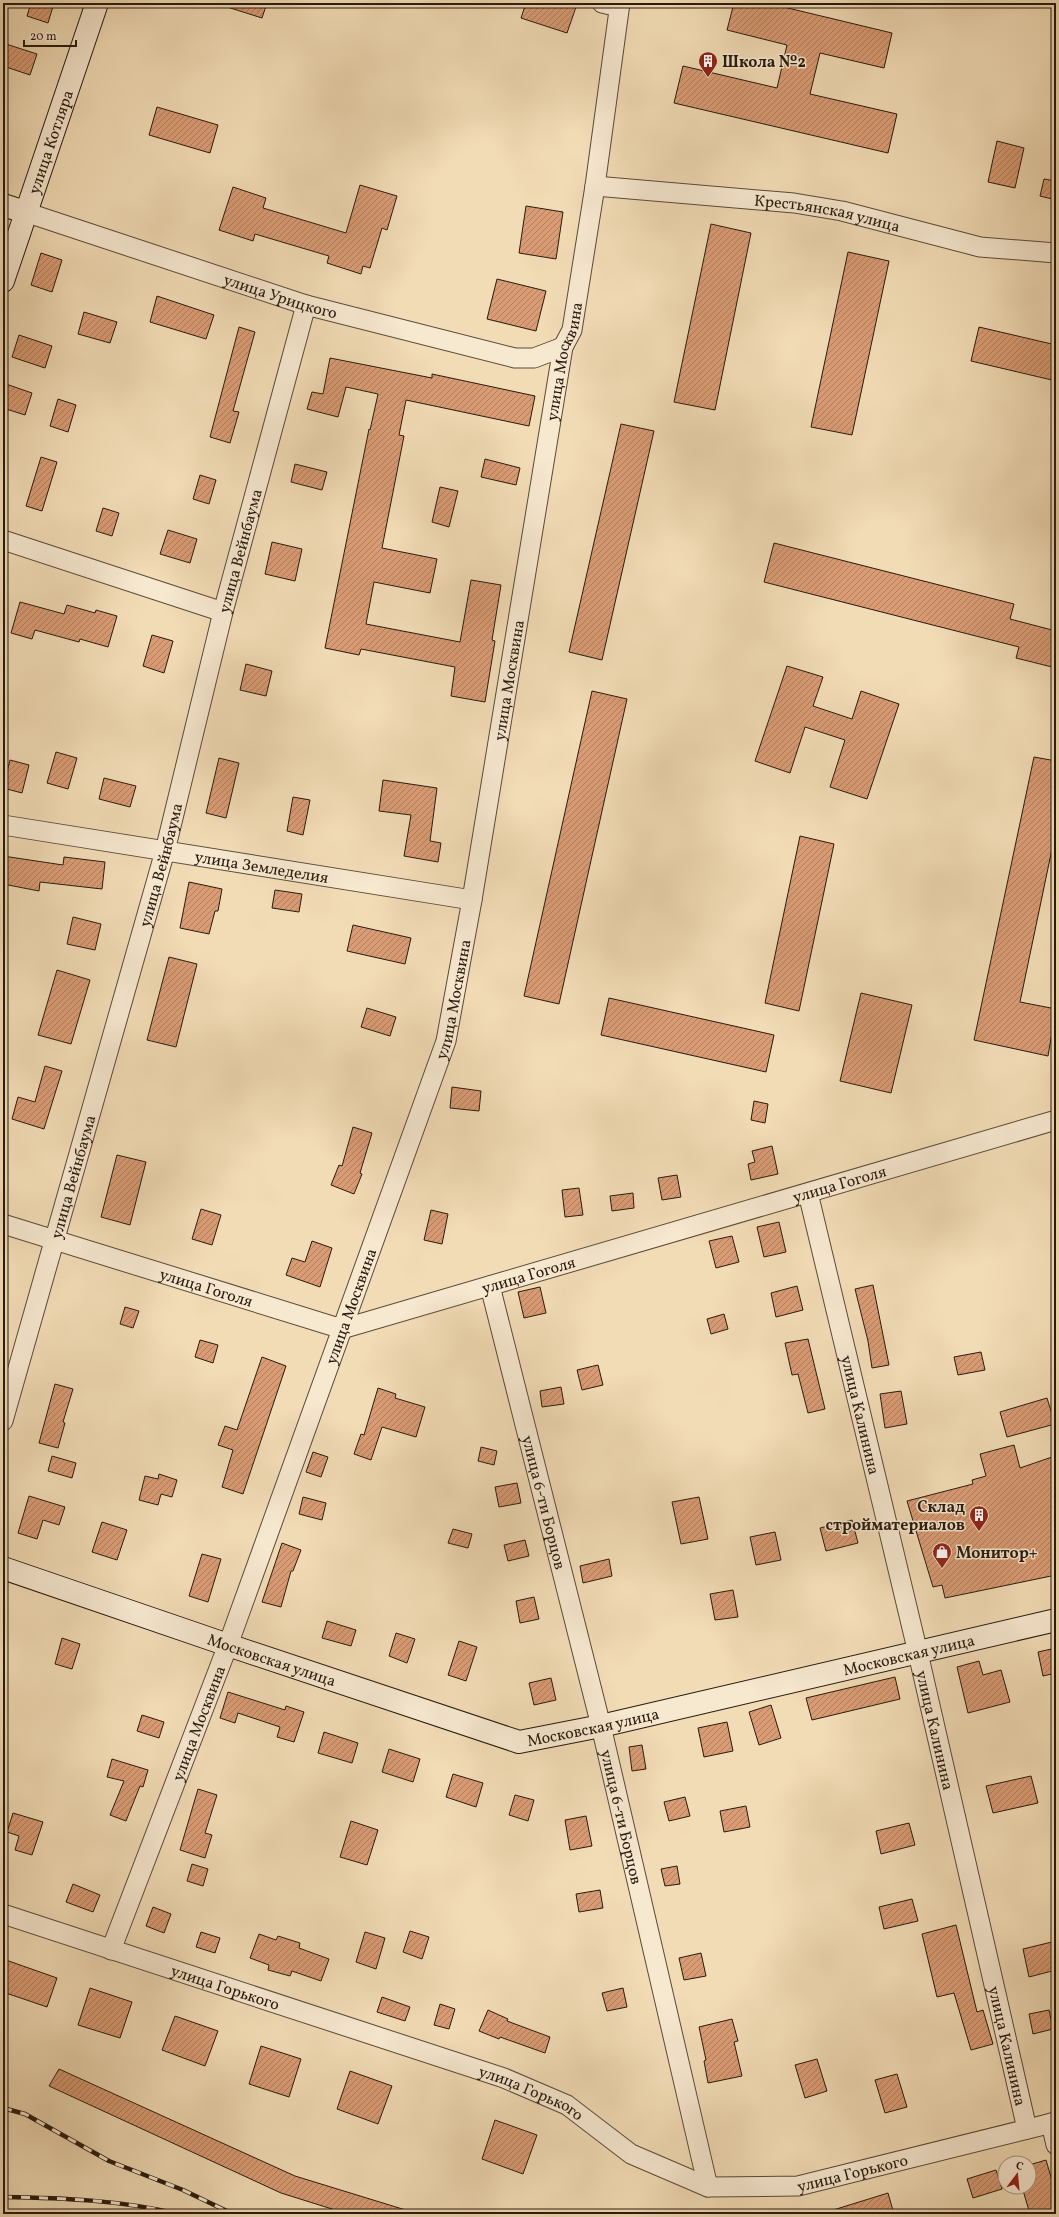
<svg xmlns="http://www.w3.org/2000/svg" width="1059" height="2217" font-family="Vollkorn,serif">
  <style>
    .building { fill: url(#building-hatch); stroke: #281a0e }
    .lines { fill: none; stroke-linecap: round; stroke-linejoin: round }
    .street-casing { stroke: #5a4a38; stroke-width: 21 }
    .secondary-casing { stroke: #281a0e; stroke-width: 24 }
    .street { stroke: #f7e8d0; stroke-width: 19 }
    .secondary { stroke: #f7e8d0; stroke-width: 22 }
    .rail-casing { stroke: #281a0e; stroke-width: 4.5 }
    .rail { stroke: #f7e8d0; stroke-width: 3; stroke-dasharray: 9; stroke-linecap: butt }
    .labels { text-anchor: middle; stroke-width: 3; stroke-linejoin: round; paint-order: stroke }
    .poi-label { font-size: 16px; font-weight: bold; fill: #281a0e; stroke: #f7e8d0; text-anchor: start }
    .street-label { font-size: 16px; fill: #281a0e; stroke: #f7e8d0 }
  </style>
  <defs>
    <pattern id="building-hatch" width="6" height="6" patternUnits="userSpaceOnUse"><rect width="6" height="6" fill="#da9c75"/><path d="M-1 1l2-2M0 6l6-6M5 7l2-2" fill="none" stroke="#b17e5e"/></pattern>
  </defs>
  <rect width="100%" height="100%" fill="#f2dcb6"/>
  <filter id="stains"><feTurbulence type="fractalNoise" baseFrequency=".005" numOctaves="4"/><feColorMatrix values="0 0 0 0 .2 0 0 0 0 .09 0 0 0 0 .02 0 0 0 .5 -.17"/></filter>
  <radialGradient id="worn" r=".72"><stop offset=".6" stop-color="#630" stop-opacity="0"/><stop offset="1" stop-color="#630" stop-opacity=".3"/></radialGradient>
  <!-- building -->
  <path class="building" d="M31 3H54L48 23 27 16Z
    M225 3H267L262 18 224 6Z
    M526 3H563L576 7 567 33 521 18Z
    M734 3H767L892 33 884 68 820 53 810 94 897 114 888 153 674 103 683 66 777 88 787 45 727 30Z
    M6 44 37 54 30 75 3 66Z
    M157 107 218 125 210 153 149 135Z
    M997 141 1024 148 1015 188 988 182Z
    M1044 179 1056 181V200L1040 196Z
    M360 185 397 196 387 230 382 228 370 268 363 266 361 274 327 263 329 256 255 234 253 241 219 230 233 187 266 198 263 208 346 233Z
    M526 206 563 212 556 259 519 253Z
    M711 224 751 233 715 410 674 402Z
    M848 252 889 261 852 435 811 427Z
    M41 253 62 260 52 292 31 285Z
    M497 279 546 291 536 331 487 319Z
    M157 296 214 315 206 339 150 322Z
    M84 312 117 322 110 343 78 334Z
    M239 327 255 332 233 411 239 412 230 443 210 437Z
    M979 327 1056 345V381L971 361Z
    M19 335 52 346 45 368 12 357Z
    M330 358 432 378V374L535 396 529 426 406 400 399 435 404 436 382 548 437 559 430 593 374 582 366 624 460 642 471 580 501 585 492 640 495 641 485 702 451 696 455 667 361 649 359 655 325 648 369 429 370 430 378 394 346 387 338 417 307 409 312 392 323 394Z
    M3 383 32 393 25 415 3 408Z
    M58 399 76 405 68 432 50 426Z
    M621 424 654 431 602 660 569 652Z
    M41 457 57 462 42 511 26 506Z
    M485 459 520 468 516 485 481 477Z
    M295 464 327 472 322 490 291 482Z
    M200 475 216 480 209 504 193 499Z
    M440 487 458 491 449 527 432 522Z
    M103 508 119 513 112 536 96 531Z
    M168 530 197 539 190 563 160 554Z
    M272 542 302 549 295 581 265 574Z
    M774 543 1014 604 1010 619 1056 631V668L1016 658 1019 647 764 582Z
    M20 602 64 614 67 605 95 613 96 610 117 616 108 647 80 639 79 642 35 630 32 639 11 633Z
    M152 635 173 641 164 673 143 666Z
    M246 664 272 671 266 696 240 690Z
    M787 666 823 677 813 706 852 719 861 691 899 704 867 799 830 787 845 740 805 727 790 773 755 761Z
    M592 691 627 699 559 1004 524 996Z
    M56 752 77 758 68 789 47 783Z
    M1034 757 1056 761V830L1020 1002 1056 1009 1048 1056 974 1040Z
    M219 758 239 763 226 818 206 813Z
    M10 760 29 765 22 793 3 788Z
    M104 778 136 786 130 807 99 799Z
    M383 780 437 788 430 841 441 843 438 862 404 856 411 815 379 811Z
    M293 797 310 800 303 835 287 831Z
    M800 836 834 844 799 1011 765 1003Z
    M3 856 63 865 64 857 105 862 102 889 40 882 39 891 3 884Z
    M189 882 222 889 218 911H215L209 934 180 928Z
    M275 890 302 894 299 912 272 908Z
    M73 917 101 924 95 950 67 944Z
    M353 925 411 938 405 964 347 951Z
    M169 957 197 964 176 1047 147 1040Z
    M57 970 90 980 71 1044 38 1035Z
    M861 993 912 1005 891 1093 840 1081Z
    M609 998 774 1035 766 1072 601 1035Z
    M367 1008 396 1017 390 1036 361 1027Z
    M45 1066 62 1071 44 1129 12 1119 18 1097 35 1102Z
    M452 1087 481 1091 479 1111 450 1108Z
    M754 1101 768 1104 765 1123 751 1120Z
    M353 1127 372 1133 360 1173 362 1174 354 1194 331 1185 339 1165 342 1166Z
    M772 1146 778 1174 751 1180 748 1164 755 1162 752 1151Z
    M117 1155 146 1162 130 1225 101 1217Z
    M677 1175 681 1197 662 1200 658 1178Z
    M579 1188 583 1215 565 1217 562 1190Z
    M633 1193 634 1208 612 1211 610 1196Z
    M201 1209 221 1215 212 1245 192 1239Z
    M431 1210 448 1214 442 1244 424 1240Z
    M779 1222 786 1252 764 1257 757 1227Z
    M732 1236 739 1262 716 1268 709 1241Z
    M312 1241 332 1248 320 1287 286 1275 292 1258 305 1262Z
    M873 1285 889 1365 872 1368 868 1341 855 1289Z
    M797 1286 803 1310 776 1317 771 1293Z
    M540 1287 546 1313 524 1318 518 1292Z
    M125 1307 139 1311 133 1328 120 1324Z
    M724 1314 728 1329 711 1334 707 1319Z
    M808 1339 825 1409 808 1413 798 1374 792 1375 785 1343Z
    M200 1340 218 1345 213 1363 195 1357Z
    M981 1352 985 1370 958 1375 954 1357Z
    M262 1357 286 1366 243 1494 222 1487 233 1450 218 1445 225 1426 237 1430Z
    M598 1365 603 1385 582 1390 577 1370Z
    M55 1384 73 1389 63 1422 65 1423 58 1448 39 1443Z
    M561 1387 564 1404 542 1407 540 1391Z
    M378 1388 396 1394 395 1398 425 1407 416 1437 382 1427 371 1460 354 1454 361 1434 364 1435Z
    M901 1391 907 1424 885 1428 880 1394Z
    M1047 1398 1055 1424 1007 1437 1000 1412Z
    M1014 1445 1020 1468 1052 1457 1056 1472V1575L945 1598 942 1585 933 1587 907 1501 973 1484 972 1480 986 1476 980 1454Z
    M481 1447 497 1451 494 1465 478 1461Z
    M313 1452 328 1457 321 1477 306 1472Z
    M52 1456 76 1463 72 1478 48 1471Z
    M159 1474 177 1480 172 1497 161 1494 158 1505 139 1500 145 1476 158 1479Z
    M517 1483 521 1503 499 1507 495 1487Z
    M29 1496 65 1507 59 1525 43 1520 37 1539 18 1533Z
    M303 1497 326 1503 322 1520 299 1514Z
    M699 1497 708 1539 681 1544 672 1502Z
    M852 1520 858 1543 826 1551 820 1528Z
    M102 1522 127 1530 117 1560 92 1552Z
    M453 1529 472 1534 468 1548 448 1543Z
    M775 1532 781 1560 756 1565 750 1537Z
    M525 1540 529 1556 508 1561 504 1545Z
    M282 1543 301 1550 293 1571H291L281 1607 262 1602Z
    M202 1554 221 1559 208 1602 189 1596Z
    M609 1559 612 1576 583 1583 580 1566Z
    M733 1590 738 1617 715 1620 710 1594Z
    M534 1597 539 1619 520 1623 516 1601Z
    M327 1621 356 1630 351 1646 322 1638Z
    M396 1633 415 1639 407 1663 389 1656Z
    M62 1638 80 1644 72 1669 55 1664Z
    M459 1641 477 1647 466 1681 448 1675Z
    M1056 1648V1673L1043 1676 1038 1652Z
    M979 1661 983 1675 1001 1670 1010 1702 968 1713 957 1667Z
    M895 1677 900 1699 812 1720 806 1698Z
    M551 1678 556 1700 534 1705 529 1683Z
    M228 1692 285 1710 286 1706 304 1712 294 1742 277 1737 280 1727 238 1713 235 1723 220 1718Z
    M771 1705 781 1738 759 1745 749 1712Z
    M142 1715 164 1722 159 1738 137 1731Z
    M727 1722 733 1751 704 1757 698 1728Z
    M324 1732 358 1743 352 1763 318 1753Z
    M642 1745 646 1769 632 1771 629 1747Z
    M389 1749 420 1759 413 1782 382 1772Z
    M112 1759 148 1770 143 1787 140 1786 126 1821 110 1815 124 1781 107 1777Z
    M453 1774 483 1783 476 1807 446 1797Z
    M1031 1776 1038 1803 993 1813 986 1786Z
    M198 1789 217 1795 205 1833 212 1835 205 1858 180 1850Z
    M515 1795 534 1800 528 1821 509 1815Z
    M685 1797 690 1816 669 1821 664 1802Z
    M746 1806 750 1827 724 1832 720 1811Z
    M13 1813 43 1822 32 1855 15 1850 19 1836 7 1832Z
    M586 1816 592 1846 570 1850 565 1820Z
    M351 1821 378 1830 367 1865 340 1857Z
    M909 1823 915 1845 881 1854 876 1831Z
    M192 1864 208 1869 203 1886 187 1881Z
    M677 1866 680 1884 665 1886 661 1869Z
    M73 1884 100 1895 93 1912 66 1902Z
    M600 1890 603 1908 579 1912 576 1894Z
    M912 1899 918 1921 884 1929 879 1907Z
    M153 1907 171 1914 164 1933 146 1926Z
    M956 1925 977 2012 983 2010 993 2044 971 2050 954 1993 937 1997 922 1934Z
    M410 1931 429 1937 422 1959 403 1952Z
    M201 1932 220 1938 215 1953 196 1947Z
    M365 1932 385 1938 376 1969 356 1962Z
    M259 1934 276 1940 278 1936 300 1943 299 1948 329 1959 321 1981 292 1971 290 1976 268 1970 269 1965 250 1958Z
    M1056 1941V1970L1029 1977 1023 1949Z
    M701 1953 706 1976 684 1980 679 1958Z
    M3 1959 57 1978 47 2007 3 1992Z
    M90 1988 132 2002 120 2038 78 2025Z
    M623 1988 627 2007 607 2011 602 1993Z
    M382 1997 410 2007 405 2021 377 2012Z
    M440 2004 455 2009 449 2029 434 2025Z
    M488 2010 508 2019 507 2021 550 2037 545 2053 500 2037 499 2039 479 2031Z
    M1049 2010 1053 2029 1033 2034 1029 2014Z
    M175 2016 218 2031 205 2066 162 2050Z
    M732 2019 738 2041 734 2042 742 2076 708 2083 704 2061 706 2060 699 2027Z
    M261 2046 301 2059 289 2097 249 2084Z
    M817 2059 827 2091 805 2098 795 2065Z
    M59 2069 295 2176 409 2211 408 2214H348L281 2193 49 2086Z
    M350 2071 392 2086 378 2124 337 2109Z
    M897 2074 907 2107 885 2113 875 2080Z
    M495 2120 537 2135 523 2174 482 2159Z
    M1046 2160 1056 2194V2214H1030L1022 2187H1029V2165Z
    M996 2170 1002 2189 973 2198 967 2179Z
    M888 2193 894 2214H831L830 2211Z"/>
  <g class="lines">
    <!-- street casing -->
    <g class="street-casing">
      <g id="street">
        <path d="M602 3 619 7"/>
        <path id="s1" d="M595 186 794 203 842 211 980 247 1056 253"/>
        <path id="s2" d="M25 212 306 305 515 358H534L563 347"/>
        <path d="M3 540 223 612"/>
        <path id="s3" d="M3 825 472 900"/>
        <path id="s4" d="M808 1193 918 1653 1027 2129"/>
        <path id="s5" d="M3 1224 342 1329 1056 1120"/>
        <path id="s6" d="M490 1286 601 1726 708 2187"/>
        <path id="s7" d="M3 1421 165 851 223 612 306 305"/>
        <path id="s8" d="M3 1914 504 2078 567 2105 631 2154 708 2187 798 2186 1056 2122"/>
        <path id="s9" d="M111 1950 228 1645 446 1041 472 900 563 347 572 330 595 186 620 3"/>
        <path d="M1051 2123 1056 2145"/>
      </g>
    </g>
    <!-- secondary casing -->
    <g class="secondary-casing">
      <g id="secondary">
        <path d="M3 205 25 212"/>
        <path id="s10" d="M3 281 97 3"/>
        <path id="s11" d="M3 1568 228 1645 519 1742 601 1726 1056 1620"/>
      </g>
    </g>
    <!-- street -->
    <use href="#street" class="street"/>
    <!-- secondary -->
    <use href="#secondary" class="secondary"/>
    <!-- rail casing -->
    <g class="rail-casing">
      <path id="rail" d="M3 2108 25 2114 109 2161 183 2190 233 2214
        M3 2197C62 2198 121 2200 178 2214"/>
    </g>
    <!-- rail -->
    <use href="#rail" class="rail"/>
  </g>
  <!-- icons -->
  <defs>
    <g id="building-pin" transform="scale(1)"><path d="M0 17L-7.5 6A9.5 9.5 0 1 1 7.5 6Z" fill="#8f2418" stroke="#f7e8d0"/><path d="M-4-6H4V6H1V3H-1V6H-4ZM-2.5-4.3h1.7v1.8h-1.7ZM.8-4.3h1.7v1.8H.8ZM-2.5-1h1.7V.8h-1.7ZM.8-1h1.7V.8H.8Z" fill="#fff"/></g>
    <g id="shop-pin" transform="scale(1)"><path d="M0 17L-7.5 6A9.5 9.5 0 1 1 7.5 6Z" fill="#8f2418" stroke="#f7e8d0"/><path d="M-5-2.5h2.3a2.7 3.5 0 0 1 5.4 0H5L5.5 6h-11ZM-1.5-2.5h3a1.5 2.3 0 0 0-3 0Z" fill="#fff"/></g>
  </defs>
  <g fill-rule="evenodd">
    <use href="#building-pin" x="708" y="61"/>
    <use href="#building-pin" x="979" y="1515"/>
    <use href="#shop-pin" x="942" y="1552"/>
  </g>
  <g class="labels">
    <!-- poi labels -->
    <g class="poi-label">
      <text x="722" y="67">Школа №2</text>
      <text x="965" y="1512" text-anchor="end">Склад<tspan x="965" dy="18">стройматериалов</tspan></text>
      <text x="956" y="1558">Монитор+</text>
    </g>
    <!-- street labels -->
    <g class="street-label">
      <text dy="6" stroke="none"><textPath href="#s10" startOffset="147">улица Котляра</textPath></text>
      <text dy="6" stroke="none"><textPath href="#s1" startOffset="234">Крестьянская улица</textPath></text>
      <text dy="6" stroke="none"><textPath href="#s2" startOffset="269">улица Урицкого</textPath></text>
      <text dy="6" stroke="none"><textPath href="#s9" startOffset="1659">улица Москвина</textPath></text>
      <text dy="6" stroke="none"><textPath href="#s7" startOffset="902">улица Вейнбаума</textPath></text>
      <text dy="6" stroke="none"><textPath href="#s9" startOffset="1335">улица Москвина</textPath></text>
      <text dy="6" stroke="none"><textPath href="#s7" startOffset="578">улица Вейнбаума</textPath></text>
      <text dy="6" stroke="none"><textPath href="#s3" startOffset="262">улица Земледелия</textPath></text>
      <text dy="6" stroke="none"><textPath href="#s9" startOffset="1011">улица Москвина</textPath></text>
      <text dy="6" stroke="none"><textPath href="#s7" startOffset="254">улица Вейнбаума</textPath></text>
      <text dy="6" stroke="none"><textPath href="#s5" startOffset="873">улица Гоголя</textPath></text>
      <text dy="6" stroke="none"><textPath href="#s5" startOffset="549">улица Гоголя</textPath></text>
      <text dy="6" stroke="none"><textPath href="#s5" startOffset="213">улица Гоголя</textPath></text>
      <text dy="6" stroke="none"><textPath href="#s9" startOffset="687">улица Москвина</textPath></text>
      <text dy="6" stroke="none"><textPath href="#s4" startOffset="228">улица Калинина</textPath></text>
      <text dy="6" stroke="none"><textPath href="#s6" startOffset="223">улица 6-ти Борцов</textPath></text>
      <text dy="6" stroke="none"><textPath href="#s11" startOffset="944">Московская улица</textPath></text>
      <text dy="6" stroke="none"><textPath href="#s11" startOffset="284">Московская улица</textPath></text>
      <text dy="6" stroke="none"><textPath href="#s9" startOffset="243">улица Москвина</textPath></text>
      <text dy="6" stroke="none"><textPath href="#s11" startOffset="620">Московская улица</textPath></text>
      <text dy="6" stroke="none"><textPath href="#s4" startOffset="552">улица Калинина</textPath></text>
      <text dy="6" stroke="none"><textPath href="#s6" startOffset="547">улица 6-ти Борцов</textPath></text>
      <text dy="6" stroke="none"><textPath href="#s8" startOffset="234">улица Горького</textPath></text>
      <text dy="6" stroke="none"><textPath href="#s4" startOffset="876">улица Калинина</textPath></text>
      <text dy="6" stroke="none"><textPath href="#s8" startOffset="558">улица Горького</textPath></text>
      <text dy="6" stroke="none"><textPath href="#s8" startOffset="906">улица Горького</textPath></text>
    </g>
  </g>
  <!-- margin -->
  <rect width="1059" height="2217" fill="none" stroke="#f2dcb6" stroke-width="16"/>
  <rect x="4" y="4" width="1051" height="2209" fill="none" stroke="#281a0e" stroke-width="2"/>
  <rect x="8" y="8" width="1043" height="2201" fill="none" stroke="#281a0e"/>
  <!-- north arrow -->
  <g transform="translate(1017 2175) rotate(16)"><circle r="19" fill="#f7e8d0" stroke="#a49682"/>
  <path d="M0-3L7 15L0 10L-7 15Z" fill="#8f2418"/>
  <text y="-6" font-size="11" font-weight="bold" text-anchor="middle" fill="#281a0e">С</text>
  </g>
  <!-- scale -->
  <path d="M24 40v6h52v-6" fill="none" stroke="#281a0e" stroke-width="2"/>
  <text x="30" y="40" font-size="12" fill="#281a0e" stroke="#f7e8d0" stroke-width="3" paint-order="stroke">20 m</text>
  <rect width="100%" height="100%" filter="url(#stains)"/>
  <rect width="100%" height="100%" fill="url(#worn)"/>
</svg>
